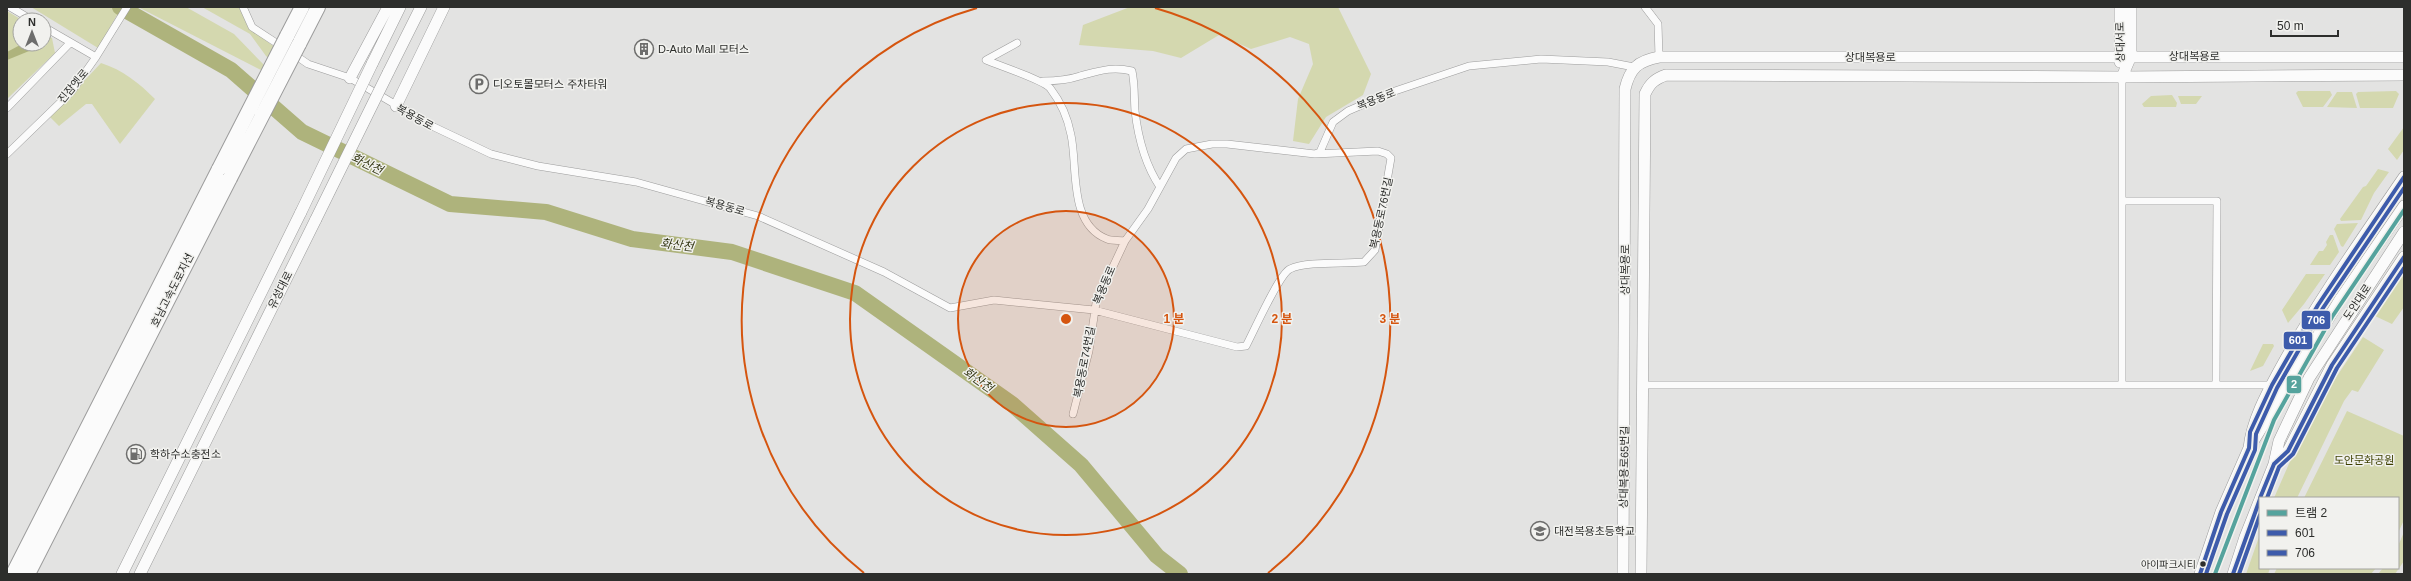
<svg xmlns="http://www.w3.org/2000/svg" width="2411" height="581" font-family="Helvetica,'Noto Sans KR',sans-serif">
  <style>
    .green { fill: #d4d8af }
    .water { fill: #aeb37c }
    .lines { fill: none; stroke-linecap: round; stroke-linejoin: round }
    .river { stroke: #aeb37c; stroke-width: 16 }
    .street-casing { stroke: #9c9c9c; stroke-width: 8 }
    .secondary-casing { stroke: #9c9c9c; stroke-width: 12 }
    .highway-casing { stroke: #9c9c9c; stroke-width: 16 }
    .street { stroke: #fbfbfb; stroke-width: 7 }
    .secondary { stroke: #fbfbfb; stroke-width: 11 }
    .highway { stroke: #fbfbfb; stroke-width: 14 }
    .secondary-bridge-casing { stroke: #9c9c9c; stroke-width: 12; stroke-linecap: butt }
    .highway-bridge-casing { stroke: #9c9c9c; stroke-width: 16; stroke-linecap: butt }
    .secondary-bridge { stroke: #fbfbfb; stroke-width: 11 }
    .highway-bridge { stroke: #fbfbfb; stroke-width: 14 }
    .bus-1-casing { stroke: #f1f1ee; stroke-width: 7 }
    .bus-2-casing { stroke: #f1f1ee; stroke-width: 7 }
    .bus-1 { stroke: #3d5bab; stroke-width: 4 }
    .bus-2 { stroke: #3d5bab; stroke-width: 4 }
    .tram-1-casing { stroke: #f1f1ee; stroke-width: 7 }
    .tram-1 { stroke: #55a39d; stroke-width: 4 }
    .ring { fill: none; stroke: #d5550f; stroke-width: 2 }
    .bus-dot { fill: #2d2e2c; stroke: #f1f1ee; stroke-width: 1.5 }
    .labels { text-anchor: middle; stroke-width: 3; stroke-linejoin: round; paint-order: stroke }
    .bus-label { font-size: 10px; fill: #2d2e2c; stroke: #f1f1ee; text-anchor: end }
    .street-label { font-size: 11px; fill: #2d2e2c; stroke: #f1f1ee }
    .poi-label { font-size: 11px; fill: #2d2e2c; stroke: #f1f1ee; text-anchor: start }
    .park-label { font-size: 11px; fill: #3e4101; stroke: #f1f1ee }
    .water-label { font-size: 12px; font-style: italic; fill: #343714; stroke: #f1f1ee }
    .centre { fill: #d5550f; stroke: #f1f1ee; stroke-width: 2 }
    .ring-label { font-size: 12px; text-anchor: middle; font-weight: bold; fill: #d5550f; stroke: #f1f1ee; stroke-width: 3; stroke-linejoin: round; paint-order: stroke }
    .line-badge { stroke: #f1f1ee; stroke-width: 1.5 }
    .badge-label { font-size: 11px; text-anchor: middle; font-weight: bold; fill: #fff }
  </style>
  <rect width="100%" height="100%" fill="#e3e3e2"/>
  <!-- green -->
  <path class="green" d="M31 7H115L120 10 98 48Z
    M138 7H186L234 34 266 67 263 71Z
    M202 7H239L248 27 276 48 270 59 266 56 250 34Z
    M1130 7H1338L1371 74 1363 95 1326 117 1309 144 1293 141 1298 99 1313 64 1309 44 1290 37 1251 49 1219 35 1181 58 1153 51 1079 45 1083 25Z
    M7 11 22 20H20V44H44V34L52 38 55 53 7 99Z
    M101 63C123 70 139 83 155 99L120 144 92 104H86L59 126 50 117Z
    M2298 91H2330L2332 95 2323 107H2303L2296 93Z
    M2396 91 2399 94 2393 108H2360L2356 94 2358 92Z
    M2337 92H2352L2357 108 2327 107Z
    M2172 95 2177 103 2176 107H2144L2142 104 2151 96Z
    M2178 96H2202L2196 104H2181Z
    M2404 127V150L2397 160 2388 149Z
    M2378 169 2389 172 2374 193 2361 220 2341 221 2340 219 2363 187 2366 186Z
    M2358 223 2343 247 2341 246 2334 229 2337 224Z
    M2330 235H2333L2339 252 2330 265H2310L2319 251H2323L2327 245 2326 242Z
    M2404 269V307L2392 324 2375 316 2381 302Z
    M2306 274H2325L2304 304 2288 323 2282 310Z
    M2363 337 2384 350 2358 392 2352 390 2344 401 2297 498H2274L2309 418Z
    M2263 344H2273L2274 346 2263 366 2250 371Z
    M2347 411 2404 436V520L2398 533V498H2304Z
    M2404 532V561L2395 574H2378L2383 568H2398V546Z
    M2260 534V568H2270L2268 574H2246Z
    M2277 568H2376L2371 574H2274Z"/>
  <!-- water -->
  <path class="water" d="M22 44H38L39 47 7 60V52Z"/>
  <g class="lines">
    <!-- river -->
    <path class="river" d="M120 7 231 70 302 132 450 204 546 212 632 239 732 252 855 293 1012 404 1081 465 1157 556 1180 574"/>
    <!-- street casing -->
    <g class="street-casing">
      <path id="street" d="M10 7 32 20
        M243 7 252 27 284 48
        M1645 7 1658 24 1659 57
        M44 27 96 57
        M1017 43 986 60C1000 66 1043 80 1050 88 1060 101 1068 119 1071 135 1078 167 1068 224 1107 239 1112 241 1119 240 1125 241
        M292 53 308 64 350 78 434 127 491 154 538 166 636 182 758 216 884 272 950 308 994 300 1094 310 1237 347 1246 346C1254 331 1279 274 1290 269 1306 261 1345 264 1364 262L1375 250 1391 158 1387 154 1378 151 1315 154
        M1043 81C1055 81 1068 80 1080 76 1099 71 1112 66 1132 71 1135 84 1134 98 1135 111 1138 137 1146 166 1160 187
        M7 108 70 43
        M7 154 72 91 96 57 127 7
        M2122 201H2217L2216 385
        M1643 385H2272
        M2122 385V77
        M1073 414 1089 351 1096 303 1125 241 1148 209 1176 158 1186 149 1212 144H1227L1315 154 1320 152 1333 122 1348 111 1392 92 1469 66 1541 59 1608 62 1634 67"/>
    </g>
    <!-- secondary casing -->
    <g class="secondary-casing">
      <path id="secondary" d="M2120 62V7
        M372 64 400 7
        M388 73 421 7
        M2122 77 2131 56V7
        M350 78 388 7
        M396 106 444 7
        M2249 448C2252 420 2267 393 2280 369 2317 302 2361 240 2404 177
        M2274 464 2288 451 2332 365 2404 257
        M122 574 301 212
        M140 574 316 219
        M1623 574 1625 89C1630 68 1638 61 1659 57H2404
        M1641 574 1645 94C1650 83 1655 79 1666 75L2122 77 2404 75
        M2200 574 2221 512 2249 448 2341 298 2404 206
        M2233 574 2245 537 2274 464 2279 441 2309 378 2404 232"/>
    </g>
    <!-- highway casing -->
    <g class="highway-casing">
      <path id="highway" d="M287 36 302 7
        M299 44 318 7
        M13 574 219 169
        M28 574 230 178"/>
    </g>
    <!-- street -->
    <use href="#street" class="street"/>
    <!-- secondary -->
    <use href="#secondary" class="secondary"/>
    <!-- highway -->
    <use href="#highway" class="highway"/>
    <!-- secondary-bridge casing -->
    <g class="secondary-bridge-casing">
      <path id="secondary-bridge" d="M301 212 372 64
        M316 219 388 73"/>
    </g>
    <!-- highway-bridge casing -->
    <g class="highway-bridge-casing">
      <path id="highway-bridge" d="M219 169 287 36
        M230 178 299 44"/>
    </g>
    <!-- secondary-bridge -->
    <use href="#secondary-bridge" class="secondary-bridge"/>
    <!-- highway-bridge -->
    <use href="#highway-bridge" class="highway-bridge"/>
    <!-- bus-1 casing -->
    <g class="bus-1-casing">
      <path id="bus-1" d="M2260 498 2274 464 2288 451 2332 365 2404 257
        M2200 574 2221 512 2249 448 2250 432 2272 385 2318 305 2404 177
        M2233 574 2260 499"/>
    </g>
    <!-- bus-2 casing -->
    <g class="bus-2-casing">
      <path id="bus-2" d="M2267 498 2279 467 2293 454 2337 368 2404 268
        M2206 574 2227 514 2255 450 2256 434 2277 388 2323 308 2404 188
        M2239 574 2260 515"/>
    </g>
    <!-- bus-1 -->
    <use href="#bus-1" class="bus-1"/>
    <!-- bus-2 -->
    <use href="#bus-2" class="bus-2"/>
    <!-- tram-1 casing -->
    <g class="tram-1-casing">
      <path id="tram-1" d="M2215 574 2274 420 2332 317 2404 210"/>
    </g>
    <!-- tram-1 -->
    <use href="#tram-1" class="tram-1"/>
  </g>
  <!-- distance rings -->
  <circle cx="1066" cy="319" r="108" fill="#d5550f" fill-opacity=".12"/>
  <g class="ring">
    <circle cx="1066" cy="319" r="108"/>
    <circle cx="1066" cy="319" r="216"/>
    <path d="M864 573A324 324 0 0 1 977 8M1155 8A324 324 0 0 1 1268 573"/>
  </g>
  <!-- icons -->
  <defs>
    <g id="building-ring" transform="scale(1)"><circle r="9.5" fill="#f1f1ee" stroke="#6d6d6c" stroke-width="1.5"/><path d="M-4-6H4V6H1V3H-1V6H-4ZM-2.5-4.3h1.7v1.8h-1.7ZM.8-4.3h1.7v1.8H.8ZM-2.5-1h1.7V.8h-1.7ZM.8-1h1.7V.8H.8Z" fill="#6d6d6c"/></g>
    <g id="parking-ring" transform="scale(1)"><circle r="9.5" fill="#f1f1ee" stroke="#6d6d6c" stroke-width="1.5"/><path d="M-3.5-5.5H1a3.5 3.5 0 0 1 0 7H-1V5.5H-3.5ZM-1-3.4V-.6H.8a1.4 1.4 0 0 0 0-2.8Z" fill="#6d6d6c"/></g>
    <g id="fuel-ring" transform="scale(1)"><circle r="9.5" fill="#f1f1ee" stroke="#6d6d6c" stroke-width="1.5"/><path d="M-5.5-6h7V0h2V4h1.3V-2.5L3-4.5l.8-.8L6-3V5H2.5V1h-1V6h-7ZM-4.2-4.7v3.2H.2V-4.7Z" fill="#6d6d6c"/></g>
    <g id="school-ring" transform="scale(1)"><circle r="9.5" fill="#f1f1ee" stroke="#6d6d6c" stroke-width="1.5"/><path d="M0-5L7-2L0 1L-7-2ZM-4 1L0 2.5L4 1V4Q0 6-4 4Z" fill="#6d6d6c"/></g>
  </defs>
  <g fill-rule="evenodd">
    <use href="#building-ring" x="644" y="49"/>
    <use href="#parking-ring" x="479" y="84"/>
    <use href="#fuel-ring" x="136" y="454"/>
    <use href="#school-ring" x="1540" y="531"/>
  </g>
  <!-- markers -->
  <circle class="bus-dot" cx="2203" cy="564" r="3.5"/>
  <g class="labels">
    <!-- bus labels -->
    <g class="bus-label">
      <text x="2196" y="568">아이파크시티</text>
    </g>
    <!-- street labels -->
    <g class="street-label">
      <text transform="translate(2120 42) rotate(-91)" y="4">상대서로</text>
      <text x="2194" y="60">상대복용로</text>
      <text x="1870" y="61">상대복용로</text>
      <text transform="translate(73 86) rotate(-50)" y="4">진잠옛로</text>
      <text transform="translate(1376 99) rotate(-22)" y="4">복용동로</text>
      <text transform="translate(415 117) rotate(29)" y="4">복용동로</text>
      <text transform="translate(725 206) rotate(16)" y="4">복용동로</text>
      <text transform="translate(1381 213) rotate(-78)" y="4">복용동로76번길</text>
      <text transform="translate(1625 270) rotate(-90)" y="4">상대복용로</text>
      <text transform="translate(1104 285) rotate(-67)" y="4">복용동로</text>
      <text transform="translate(172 290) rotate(-63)" y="4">호남고속도로지선</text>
      <text transform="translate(280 290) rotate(-63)" y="4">유성대로</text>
      <text transform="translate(2357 302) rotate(-56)" y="4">도안대로</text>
      <text transform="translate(1084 362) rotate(-79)" y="4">복용동로74번길</text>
      <text transform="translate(1624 467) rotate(-89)" y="4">상대복용로65번길</text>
    </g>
    <!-- poi labels -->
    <g class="poi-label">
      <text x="658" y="53">D-Auto Mall 모터스</text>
      <text x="493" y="88">디오토몰모터스 주차타워</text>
      <text x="150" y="458">학하수소충전소</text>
      <text x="1554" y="535">대전복용초등학교</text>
    </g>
    <!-- park labels -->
    <g class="park-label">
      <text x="2364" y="464">도안문화공원</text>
    </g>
    <!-- water labels -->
    <g class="water-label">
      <text transform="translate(367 164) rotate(26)" y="4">화산천</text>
      <text transform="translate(677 245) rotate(7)" y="4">화산천</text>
      <text transform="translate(978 380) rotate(35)" y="4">화산천</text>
    </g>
  </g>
  <circle cx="1066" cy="319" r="6" class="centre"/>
  <g class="ring-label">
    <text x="1174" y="323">1 분</text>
    <text x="1282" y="323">2 분</text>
    <text x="1390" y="323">3 분</text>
  </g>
  <g class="line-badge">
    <rect x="2301" y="310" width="30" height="20" rx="4" fill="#3d5bab"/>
    <rect x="2283" y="331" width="30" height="19" rx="4" fill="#3d5bab"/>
    <rect x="2286" y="375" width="16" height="19" rx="4" fill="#55a39d"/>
  </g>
  <g class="badge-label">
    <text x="2316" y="324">706</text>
    <text x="2298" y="344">601</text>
    <text x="2294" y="388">2</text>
  </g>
  <!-- border -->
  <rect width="2411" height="581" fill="none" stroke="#2d2e2c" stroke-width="16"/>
  <!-- legend -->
  <rect x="2259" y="497" width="140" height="72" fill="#f1f1ee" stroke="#a3a3a0"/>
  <rect x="2267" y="510" width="20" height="6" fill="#55a39d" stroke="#a3a3a0"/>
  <text x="2295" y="517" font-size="12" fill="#2d2e2c">트램 2</text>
  <rect x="2267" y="530" width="20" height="6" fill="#3d5bab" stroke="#a3a3a0"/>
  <text x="2295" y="537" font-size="12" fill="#2d2e2c">601</text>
  <rect x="2267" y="550" width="20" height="6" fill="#3d5bab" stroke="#a3a3a0"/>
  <text x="2295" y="557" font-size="12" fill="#2d2e2c">706</text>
  <!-- north arrow -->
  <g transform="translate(32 32)"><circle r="19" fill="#f1f1ee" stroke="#a3a3a0"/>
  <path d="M0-3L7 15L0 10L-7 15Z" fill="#6d6d6c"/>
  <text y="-6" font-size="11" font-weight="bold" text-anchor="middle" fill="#2d2e2c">N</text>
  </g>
  <!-- scale -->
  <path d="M2271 30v6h67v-6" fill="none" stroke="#2d2e2c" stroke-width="2"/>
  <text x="2277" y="30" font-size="12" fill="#2d2e2c" stroke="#f1f1ee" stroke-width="3" paint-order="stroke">50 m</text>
</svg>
